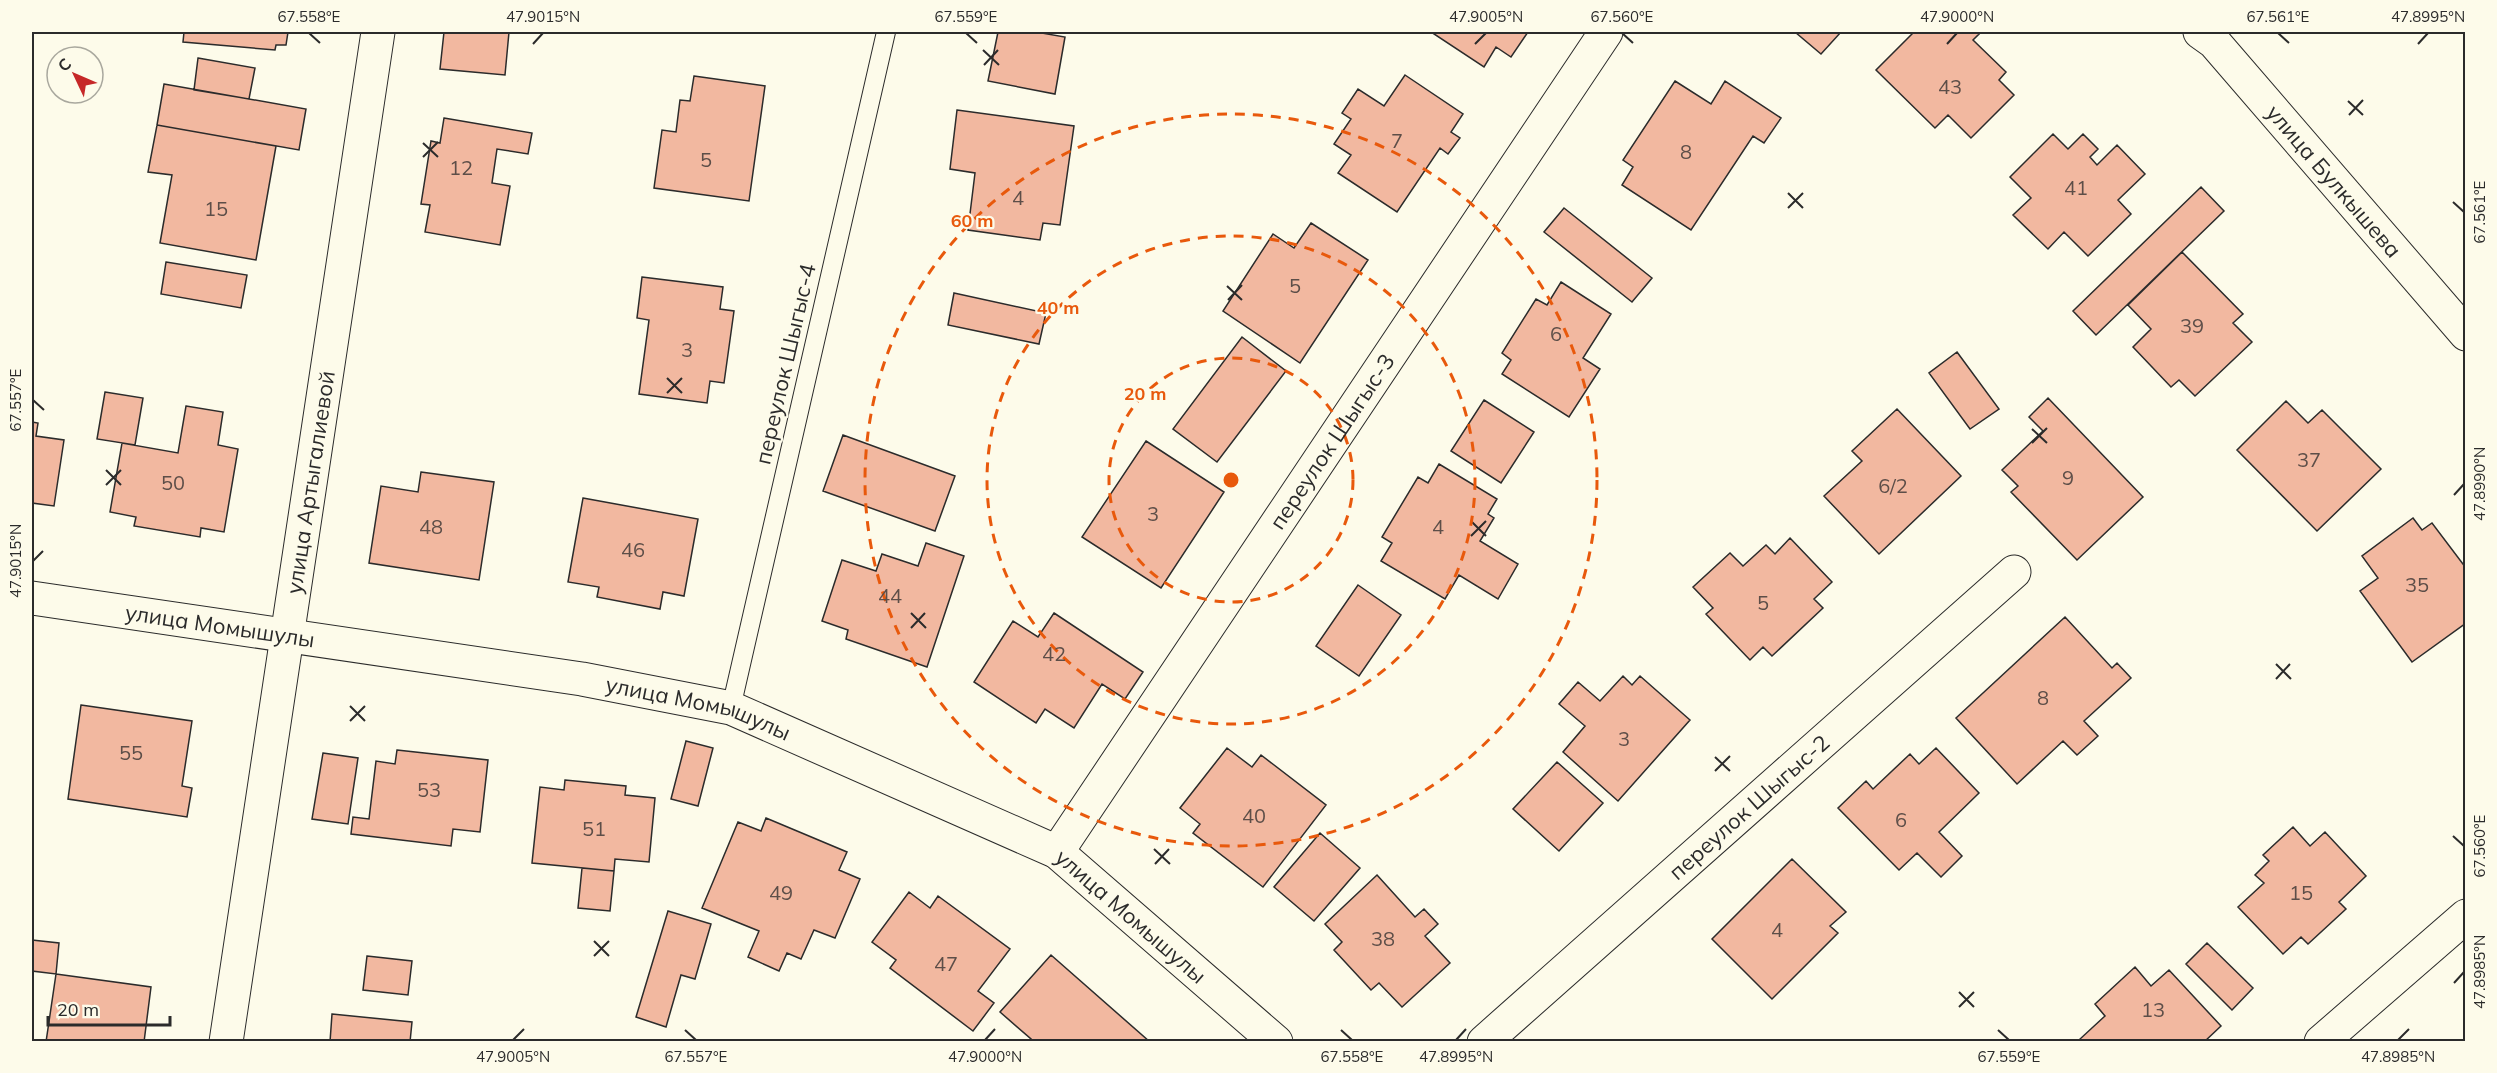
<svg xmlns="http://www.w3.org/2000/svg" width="2497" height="1073" font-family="Mulish,sans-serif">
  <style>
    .building { fill: #f2b8a0; stroke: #2b2b2b; stroke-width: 1.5 }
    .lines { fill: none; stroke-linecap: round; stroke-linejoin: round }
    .service-casing { stroke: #2b2b2b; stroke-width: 20 }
    .minor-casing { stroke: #2b2b2b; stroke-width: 35 }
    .service { stroke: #fdfbea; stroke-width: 18 }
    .minor { stroke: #fdfbea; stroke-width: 33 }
    .ticks { fill: none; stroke: #2b2b2b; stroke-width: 2 }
    .ring { fill: none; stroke: #e8590c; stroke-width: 3; stroke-dasharray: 10 8 }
    .labels { text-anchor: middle; stroke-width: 4.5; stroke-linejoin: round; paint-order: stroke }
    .number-label { font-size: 20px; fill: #5d4e48 }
    .street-label { font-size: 22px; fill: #2b2b2b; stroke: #fdfbea }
    .centre { fill: #e8590c; stroke: #fdfbea; stroke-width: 3 }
    .ring-label { font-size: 18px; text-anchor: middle; font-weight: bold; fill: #e8590c; stroke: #fdfbea; stroke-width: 4.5; stroke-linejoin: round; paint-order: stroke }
    .neatline { fill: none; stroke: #2b2b2b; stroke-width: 2 }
    .ticks-label { font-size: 15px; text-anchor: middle; fill: #2b2b2b }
  </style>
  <rect width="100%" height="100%" fill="#fdfbea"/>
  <!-- building -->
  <path class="building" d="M184 32H288L286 45H276L275 50 183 42Z
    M444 32H509L505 75 440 69Z
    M998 32H1036L1065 37 1055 94 988 81Z
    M1431 32H1528L1511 57 1496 47 1484 67Z
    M1795 32H1841L1821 54Z
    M1914 32H1976L1979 34 1973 40 2006 72 1999 80 2014 95 1971 138 1948 115 1935 128 1876 70Z
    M198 58 255 68 249 99 194 90Z
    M1405 75 1463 114 1451 132 1460 138 1448 154 1440 148 1397 212 1338 173 1351 155 1334 144 1351 119 1342 113 1358 89 1384 106Z
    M694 76 765 86 749 201 654 188 662 130 676 132 680 100 690 101Z
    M1675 81 1711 104 1725 81 1781 118 1764 143 1753 136 1691 230 1622 185 1633 167 1623 160Z
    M164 84 306 109 299 150 157 125Z
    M957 110 1074 126 1060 225 1043 223 1040 240 968 230 975 173 950 169Z
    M444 118 532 133 528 154 497 149 492 183 510 186 500 245 425 232 430 205 421 204 431 141 440 143Z
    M157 125 276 146 256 260 160 243 172 175 148 172Z
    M2053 134 2068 149 2083 134 2098 149 2090 157 2097 165 2117 145 2145 174 2118 200 2131 214 2088 256 2064 232 2048 249 2013 215 2031 198 2010 177Z
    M2201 187 2224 211 2096 335 2073 311Z
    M1564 208 1652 278 1632 302 1544 232Z
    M1311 223 1368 260 1300 363 1223 311 1273 234 1294 248Z
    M2182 252 2243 314 2233 323 2252 342 2195 396 2179 380 2171 387 2133 347 2151 329 2128 305Z
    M166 262 247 275 241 308 161 294Z
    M642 277 723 287 720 309 734 311 724 383 710 381 707 403 639 394 649 320 637 318Z
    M1561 282 1611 314 1583 358 1600 369 1569 417 1502 374 1511 360 1502 353 1536 299 1547 305Z
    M954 293 1046 313 1039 344 948 325Z
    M1242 337 1286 371 1217 462 1173 429Z
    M1957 352 1999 409 1970 429 1929 373Z
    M105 392 143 398 135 445 97 439Z
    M2048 398 2143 497 2077 560 2011 492 2018 486 2002 470 2043 431 2029 417Z
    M1484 400 1534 432 1501 483 1451 451Z
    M2286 401 2308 423 2322 410 2381 469 2317 531 2237 450Z
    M186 406 223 412 218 445 238 449 224 532 201 528 200 537 134 526 136 517 110 512 122 443 178 453Z
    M1897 409 1961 476 1879 554 1824 496 1862 461 1852 451Z
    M32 422 38 423 36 436 64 440 54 506 32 503Z
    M843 435 955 476 935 531 823 491Z
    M1146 441 1224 492 1161 588 1082 537Z
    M1439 464 1497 499 1488 514 1494 518 1480 541 1518 564 1498 599 1459 575 1445 599 1381 561 1392 543 1382 537 1418 477 1428 483Z
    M421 472 494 482 479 580 369 563 381 486 418 492Z
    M583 498 698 519 684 596 663 592 660 609 597 597 599 587 568 582Z
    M2413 518 2422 530 2432 523 2466 568V623L2412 662 2360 591 2378 578 2362 556Z
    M1790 538 1832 582 1814 599 1823 608 1772 656 1763 647 1750 660 1706 614 1713 608 1693 587 1730 553 1743 566 1766 545 1775 554Z
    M926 543 964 556 927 667 846 639 848 630 822 621 842 560 876 571 882 554 918 566Z
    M1358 585 1401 615 1359 676 1316 646Z
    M1054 613 1143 672 1125 699 1102 684 1074 728 1045 709 1036 723 974 682 1013 621 1038 637Z
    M2065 617 2112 668 2117 663 2131 678 2084 721 2098 736 2077 755 2063 741 2017 784 1956 718Z
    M1623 676 1632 685 1640 676 1690 720 1618 801 1563 752 1585 726 1559 704 1578 682 1600 701Z
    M81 705 192 721 182 786 192 788 187 817 68 799Z
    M686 741 713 748 698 806 671 799Z
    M1227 748 1252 767 1261 755 1326 805 1263 887 1193 833 1200 824 1180 808Z
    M1936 748 1979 793 1939 832 1962 856 1941 877 1917 853 1899 870 1838 808 1866 781 1873 789 1910 754 1919 764Z
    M397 750 488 760 480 832 453 829 451 846 351 834 353 817 369 819 376 761 395 764Z
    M323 753 358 758 348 824 312 819Z
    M1557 762 1603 803 1559 851 1513 809Z
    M565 780 626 786 625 795 655 798 649 862 615 859 614 871 532 863 540 787 564 790Z
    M766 818 847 852 839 870 860 879 835 938 814 930 801 959 787 953 779 971 748 957 759 931 702 908 738 822 761 831Z
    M2293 827 2310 846 2325 832 2366 876 2339 902 2346 909 2308 944 2301 937 2283 954 2238 907 2264 883 2255 875 2269 861 2263 855Z
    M1320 833 1360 868 1314 921 1274 887Z
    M1792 859 1846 912 1830 926 1838 933 1772 999 1712 939Z
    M582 868 614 871 610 911 578 908Z
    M1377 875 1415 917 1424 909 1438 924 1425 936 1450 963 1402 1007 1379 983 1371 990 1334 950 1342 942 1325 924Z
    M909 892 930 908 938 896 1010 949 978 991 994 1003 973 1031 890 968 896 960 872 942Z
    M668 911 711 924 695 979 681 975 666 1027 636 1017Z
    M32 940 59 943 56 974 32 971Z
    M2207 943 2253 988 2232 1010 2186 964Z
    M1051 955 1150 1042H1029L1031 1039 1000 1012Z
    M367 956 412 961 408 995 363 990Z
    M2135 967 2151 986 2169 970 2221 1026 2204 1042H2082L2080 1039 2105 1016 2095 1004Z
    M56 974 151 987 144 1042H46Z
    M332 1014 412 1022 410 1042H330Z"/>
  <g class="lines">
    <!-- service casing -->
    <g class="service-casing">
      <path id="service" d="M731 708 886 32"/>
    </g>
    <!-- minor casing -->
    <g class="minor-casing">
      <g id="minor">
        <path id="s1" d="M2200 32 2214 42 2466 334"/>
        <path id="s2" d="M32 598 582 679 731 708 1057 852 1276 1042"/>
        <path id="s3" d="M1057 852 1606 32"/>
        <path id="s4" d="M226 1042 378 32"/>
        <path id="s5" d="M1484 1042 2014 572"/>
        <path d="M2321 1042 2466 916"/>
      </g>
    </g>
    <!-- service -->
    <use href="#service" class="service"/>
    <!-- minor -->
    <use href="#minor" class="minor"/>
  </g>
  <!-- ticks -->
  <path class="ticks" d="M309 33 320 43M966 33 977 43M1622 33 1633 43M2278 33 2289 43M533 44 543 33M1475 44 1486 33M1947 44 1957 33M2418 44 2428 33M983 50 999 65M984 65 998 50M2348 101 2363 115M2349 115 2363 100M423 143 438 157M423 157 438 142M1788 193 1803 208M2453 202 2464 212M1788 208 1803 193M1227 286 1242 300M1228 300 1242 285M667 378 682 393M667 393 682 378M33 400 44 410M2032 429 2047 443M2032 443 2047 428M106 470 121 485M106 485 121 470M2454 495 2464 484M1471 521 1486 536M1471 536 1486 521M33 561 43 551M911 613 926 628M911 628 925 613M2276 664 2291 679M2276 679 2290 664M350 706 365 721M350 721 365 706M1715 757 1730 771M1715 771 1730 756M2453 836 2464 846M1154 849 1170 864M1155 864 1169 849M594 941 609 956M594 956 609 941M2454 983 2464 972M1959 992 1974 1007M1959 1007 1974 992M685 1030 696 1040M1341 1030 1352 1040M1998 1030 2009 1040M513 1040 524 1029M985 1040 995 1029M1456 1040 1466 1029M2398 1040 2409 1029"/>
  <!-- distance rings -->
  <g class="ring">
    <circle cx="1231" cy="480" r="122"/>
    <circle cx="1231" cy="480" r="244"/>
    <circle cx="1231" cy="480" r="366"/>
  </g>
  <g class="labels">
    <!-- number labels -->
    <g class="number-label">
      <text x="1950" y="94">43</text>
      <text x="1397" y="148">7</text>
      <text x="1686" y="159">8</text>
      <text x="706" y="167">5</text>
      <text x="461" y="175">12</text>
      <text x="2076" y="195">41</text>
      <text x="1018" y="205">4</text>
      <text x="216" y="216">15</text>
      <text x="1295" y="293">5</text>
      <text x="2192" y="333">39</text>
      <text x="1556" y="341">6</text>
      <text x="687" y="357">3</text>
      <text x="2309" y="467">37</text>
      <text x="2068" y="485">9</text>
      <text x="173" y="490">50</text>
      <text x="1893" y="493">6/2</text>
      <text x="1153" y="521">3</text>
      <text x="431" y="534">48</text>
      <text x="1438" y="534">4</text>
      <text x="633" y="557">46</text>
      <text x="2417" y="592">35</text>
      <text x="890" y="603">44</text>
      <text x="1763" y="610">5</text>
      <text x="1054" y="661">42</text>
      <text x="2043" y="705">8</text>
      <text x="1624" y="746">3</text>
      <text x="131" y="760">55</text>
      <text x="429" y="797">53</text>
      <text x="1254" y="823">40</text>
      <text x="1901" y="827">6</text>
      <text x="594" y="836">51</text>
      <text x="781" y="900">49</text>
      <text x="2301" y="900">15</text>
      <text x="1777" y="937">4</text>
      <text x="1383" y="946">38</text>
      <text x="946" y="971">47</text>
      <text x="2153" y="1017">13</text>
    </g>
    <!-- street labels -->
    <g class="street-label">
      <text dy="8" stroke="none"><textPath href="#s1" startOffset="201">улица Булкышева</textPath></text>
      <text transform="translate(785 364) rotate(-77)" y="8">переулок Шыгыс-4</text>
      <text dy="8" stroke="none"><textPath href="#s3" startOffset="494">переулок Шыгыс-3</textPath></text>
      <text dy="8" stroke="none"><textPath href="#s4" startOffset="566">улица Артыгалиевой</textPath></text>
      <text dy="8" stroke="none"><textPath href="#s2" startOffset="190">улица Момышулы</textPath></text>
      <text dy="8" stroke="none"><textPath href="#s2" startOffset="676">улица Момышулы</textPath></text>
      <text dy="8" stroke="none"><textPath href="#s5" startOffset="354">переулок Шыгыс-2</textPath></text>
      <text dy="8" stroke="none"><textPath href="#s2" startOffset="1162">улица Момышулы</textPath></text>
    </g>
  </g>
  <circle cx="1231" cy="480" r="9" class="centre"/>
  <g class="ring-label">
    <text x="972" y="227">60 m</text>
    <text x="1058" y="314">40 m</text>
    <text x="1145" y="400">20 m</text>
  </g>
  <!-- border -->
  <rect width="2497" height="1073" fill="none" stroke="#fdfbea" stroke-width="66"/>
  <!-- north arrow -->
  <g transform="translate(75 75) rotate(314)"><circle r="28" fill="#fdfbea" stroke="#a9a89e" stroke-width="1.5"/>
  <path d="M0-4.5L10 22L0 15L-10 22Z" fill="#c62828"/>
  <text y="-9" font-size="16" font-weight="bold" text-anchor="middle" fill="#2b2b2b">С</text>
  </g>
  <!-- scale -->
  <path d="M48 1016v9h122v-9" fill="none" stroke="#2b2b2b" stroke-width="3"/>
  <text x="57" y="1016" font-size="18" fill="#2b2b2b" stroke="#fdfbea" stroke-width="4.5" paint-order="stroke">20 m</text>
  <rect x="33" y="33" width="2431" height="1007" class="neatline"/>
  <g class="ticks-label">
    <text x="309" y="22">67.558°E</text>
    <text x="543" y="22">47.9015°N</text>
    <text x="966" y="22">67.559°E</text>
    <text x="1486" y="22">47.9005°N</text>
    <text x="1622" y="22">67.560°E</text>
    <text x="1957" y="22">47.9000°N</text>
    <text x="2278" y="22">67.561°E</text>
    <text x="2428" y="22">47.8995°N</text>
    <text transform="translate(2480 212) rotate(-90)" y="5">67.561°E</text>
    <text transform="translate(16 400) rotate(-90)" y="5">67.557°E</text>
    <text transform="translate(2480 484) rotate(-90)" y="5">47.8990°N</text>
    <text transform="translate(16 561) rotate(-90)" y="5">47.9015°N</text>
    <text transform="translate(2480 846) rotate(-90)" y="5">67.560°E</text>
    <text transform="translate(2480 972) rotate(-90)" y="5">47.8985°N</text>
    <text x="513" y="1062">47.9005°N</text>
    <text x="696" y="1062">67.557°E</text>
    <text x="985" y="1062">47.9000°N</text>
    <text x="1352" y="1062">67.558°E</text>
    <text x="1456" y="1062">47.8995°N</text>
    <text x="2009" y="1062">67.559°E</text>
    <text x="2398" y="1062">47.8985°N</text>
  </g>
</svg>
